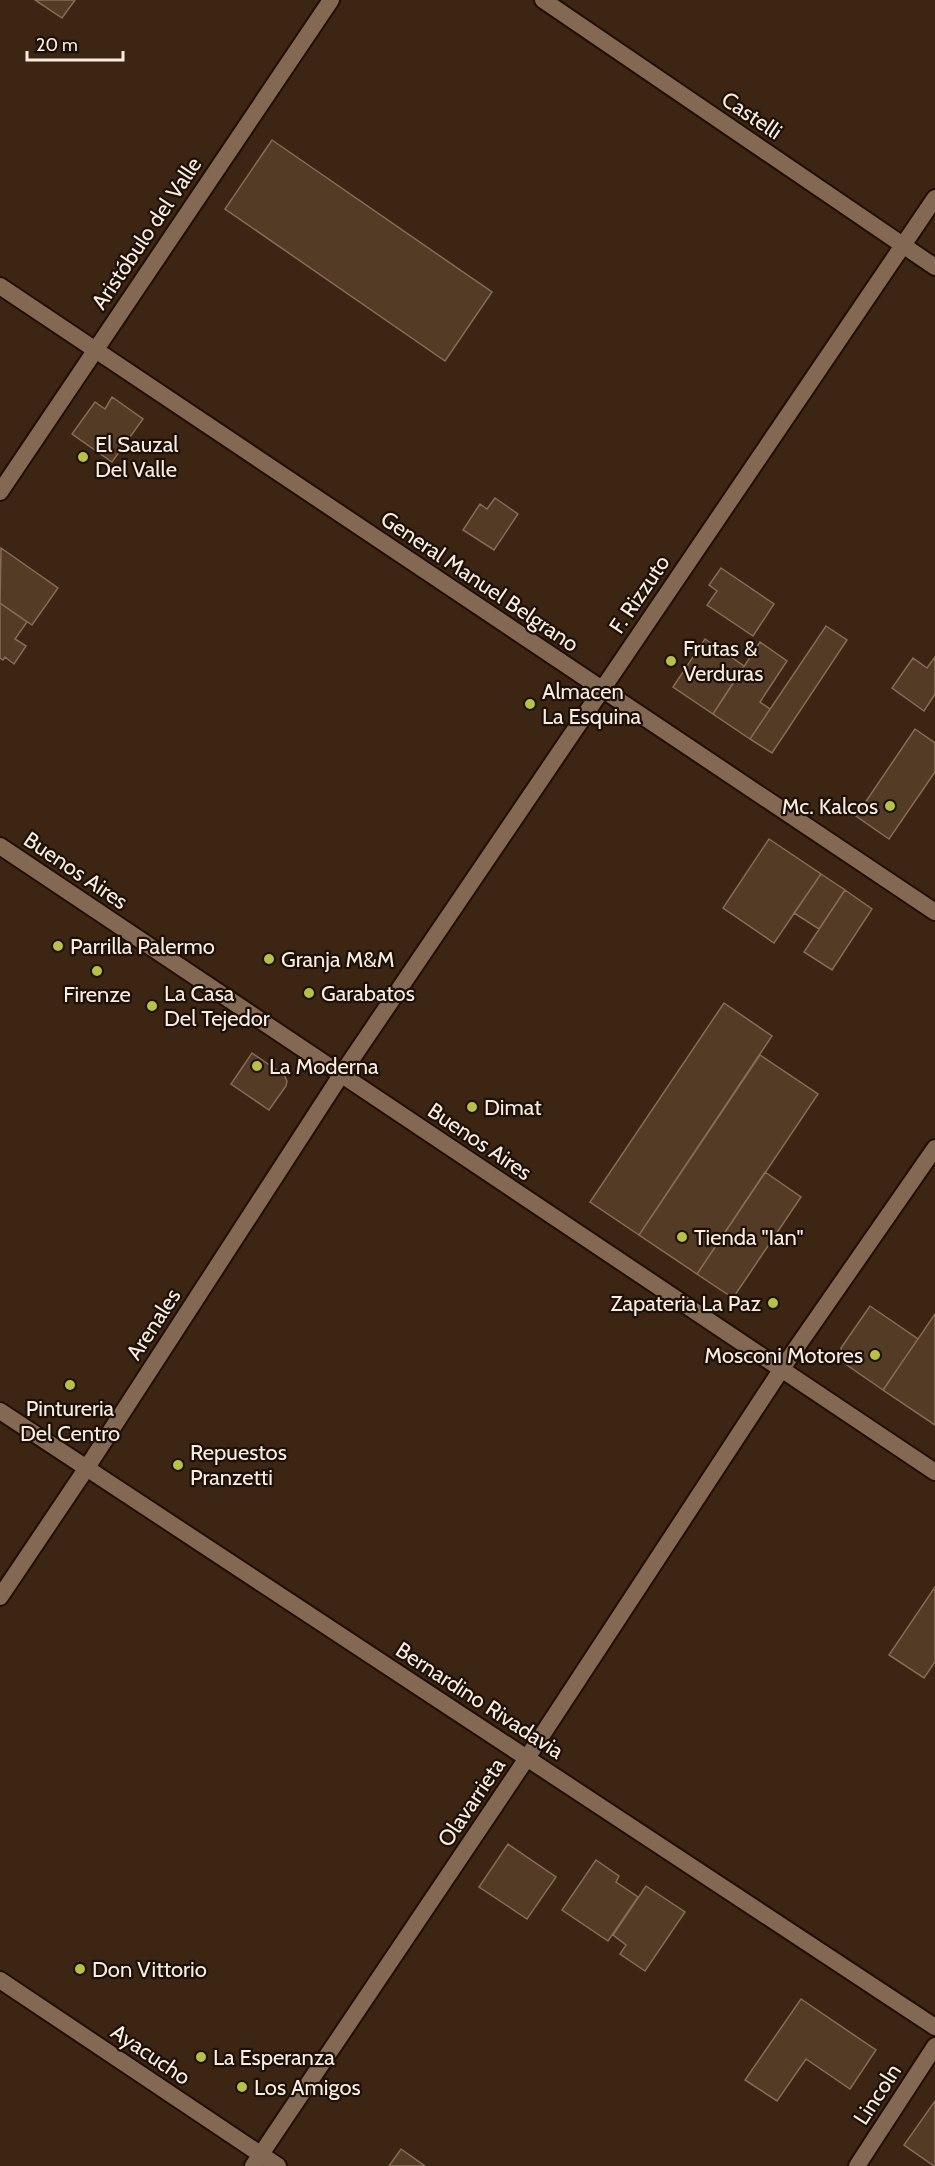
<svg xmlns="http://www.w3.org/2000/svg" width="935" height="2166" font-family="Cabin,sans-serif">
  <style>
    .building { fill: #543b26; stroke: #876c57; stroke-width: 1.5 }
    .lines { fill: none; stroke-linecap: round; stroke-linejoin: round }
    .minor-casing { stroke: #220d00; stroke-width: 20 }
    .minor { stroke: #836854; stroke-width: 16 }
    .poi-dot { fill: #b7c148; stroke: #1b1109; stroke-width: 2 }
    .labels { text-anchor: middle; stroke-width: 4.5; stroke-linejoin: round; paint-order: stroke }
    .street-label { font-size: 22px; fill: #fbebe0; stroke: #1b1109 }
    .poi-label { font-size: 22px; fill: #fbebe0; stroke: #1b1109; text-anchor: start }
  </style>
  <rect width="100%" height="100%" fill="#3c2512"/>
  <!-- building -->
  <path class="building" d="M35 0H75L62 18Z
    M272 140 492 292 445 361 225 209Z
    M112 397 143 419 112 462 72 434 95 402 105 409Z
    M495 498 518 514 494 550 463 530 480 504 487 509Z
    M1 548 58 588 32 625 0 603Z
    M721 568 774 604 753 636 707 605 717 591 709 585Z
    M0 603 27 622 15 639 26 646 14 664 5 657 3 660 0 658Z
    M826 626 847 640 772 753 750 739Z
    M705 639 744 666 713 714 673 687Z
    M760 642 787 661 760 702 770 709 750 739 713 714Z
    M935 657V694L924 711 892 688 913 658 927 668Z
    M915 729 935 743V772L889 839 856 816Z
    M769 839 821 874 774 943 723 908Z
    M821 874 845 890 819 929 794 913Z
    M845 890 872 909 832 970 804 952Z
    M724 1003 772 1036 639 1235 590 1202Z
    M252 1053 284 1075 287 1081 286 1086 269 1110 231 1084Z
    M760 1055 818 1094 697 1274 639 1235Z
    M765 1172 801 1197 733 1298 697 1274Z
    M870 1306 918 1339 883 1390 844 1363 841 1348Z
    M935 1314V1425L883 1390Z
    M935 1587V1662L924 1678 889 1655Z
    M508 1844 556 1877 527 1919 479 1887Z
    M596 1860 619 1876 616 1882 638 1897 608 1941 562 1910Z
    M646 1886 685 1912 645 1971 620 1954 626 1945 613 1935Z
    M801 1999 876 2050 850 2089 806 2059 777 2101 745 2080Z
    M935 2101V2166H934L904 2145Z
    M401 2149 425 2166H389Z"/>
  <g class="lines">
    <!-- minor casing -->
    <g class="minor-casing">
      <path id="minor" d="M543 0 935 267
        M0 286 935 912
        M0 492 331 0
        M0 846 935 1472
        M0 1411 935 2027
        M0 1597 86 1469 341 1075 935 198
        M0 1980 278 2166
        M253 2166 527 1758 781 1370 935 1148
        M857 2166 935 2046"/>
    </g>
    <!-- minor -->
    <use href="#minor" class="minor"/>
  </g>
  <!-- markers -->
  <g class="poi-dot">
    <circle cx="83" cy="457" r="6"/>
    <circle cx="671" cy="661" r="6"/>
    <circle cx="530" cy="704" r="6"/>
    <circle cx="890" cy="806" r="6"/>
    <circle cx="58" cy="946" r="6"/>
    <circle cx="269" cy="959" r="6"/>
    <circle cx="97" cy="971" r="6"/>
    <circle cx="309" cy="993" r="6"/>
    <circle cx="152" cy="1006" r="6"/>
    <circle cx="257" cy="1066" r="6"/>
    <circle cx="472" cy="1107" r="6"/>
    <circle cx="682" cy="1237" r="6"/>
    <circle cx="773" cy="1303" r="6"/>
    <circle cx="875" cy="1355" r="6"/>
    <circle cx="70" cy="1385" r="6"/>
    <circle cx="178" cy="1465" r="6"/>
    <circle cx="80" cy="1969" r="6"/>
    <circle cx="201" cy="2057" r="6"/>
    <circle cx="242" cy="2087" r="6"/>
  </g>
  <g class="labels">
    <!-- street labels -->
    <g class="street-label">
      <text transform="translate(752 115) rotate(34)" y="8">Castelli</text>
      <text transform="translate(146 233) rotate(-56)" y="8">Aristóbulo del Valle</text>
      <text transform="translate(480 581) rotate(34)" y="8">General Manuel Belgrano</text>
      <text transform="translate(639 594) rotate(-56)" y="8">F. Rizzuto</text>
      <text transform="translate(76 870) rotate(34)" y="8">Buenos Aires</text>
      <text transform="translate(480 1141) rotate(34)" y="8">Buenos Aires</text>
      <text transform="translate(153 1324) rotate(-57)" y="8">Arenales</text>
      <text transform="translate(480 1700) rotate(33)" y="8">Bernardino Rivadavia</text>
      <text transform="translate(471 1802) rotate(-56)" y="8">Olavarrieta</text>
      <text transform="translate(151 2054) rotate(34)" y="8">Ayacucho</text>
      <text transform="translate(877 2094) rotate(-57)" y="8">Lincoln</text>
    </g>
    <!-- poi labels -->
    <g class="poi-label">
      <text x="95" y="452">El Sauzal<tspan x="95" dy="25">Del Valle</tspan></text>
      <text x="683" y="656">Frutas &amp;<tspan x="683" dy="25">Verduras</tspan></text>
      <text x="542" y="699">Almacen<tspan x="542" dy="25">La Esquina</tspan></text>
      <text x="878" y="814" text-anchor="end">Mc. Kalcos</text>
      <text x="70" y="954">Parrilla Palermo</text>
      <text x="281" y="967">Granja M&amp;M</text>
      <text x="164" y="1001">La Casa<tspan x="164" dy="25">Del Tejedor</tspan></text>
      <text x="321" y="1001">Garabatos</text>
      <text x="97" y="1002" text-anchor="middle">Firenze</text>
      <text x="269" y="1074">La Moderna</text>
      <text x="484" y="1115">Dimat</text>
      <text x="694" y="1245">Tienda "Ian"</text>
      <text x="761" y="1311" text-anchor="end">Zapateria La Paz</text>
      <text x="863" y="1363" text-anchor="end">Mosconi Motores</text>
      <text x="70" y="1416" text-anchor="middle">Pintureria<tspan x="70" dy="25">Del Centro</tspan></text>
      <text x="190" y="1460">Repuestos<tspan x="190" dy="25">Pranzetti</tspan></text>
      <text x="92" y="1977">Don Vittorio</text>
      <text x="213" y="2065">La Esperanza</text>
      <text x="254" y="2095">Los Amigos</text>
    </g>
  </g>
  <!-- scale -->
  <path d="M27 51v9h96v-9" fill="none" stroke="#fbebe0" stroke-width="3"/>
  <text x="36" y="51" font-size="18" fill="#fbebe0" stroke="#1b1109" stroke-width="4.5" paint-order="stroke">20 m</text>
</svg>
